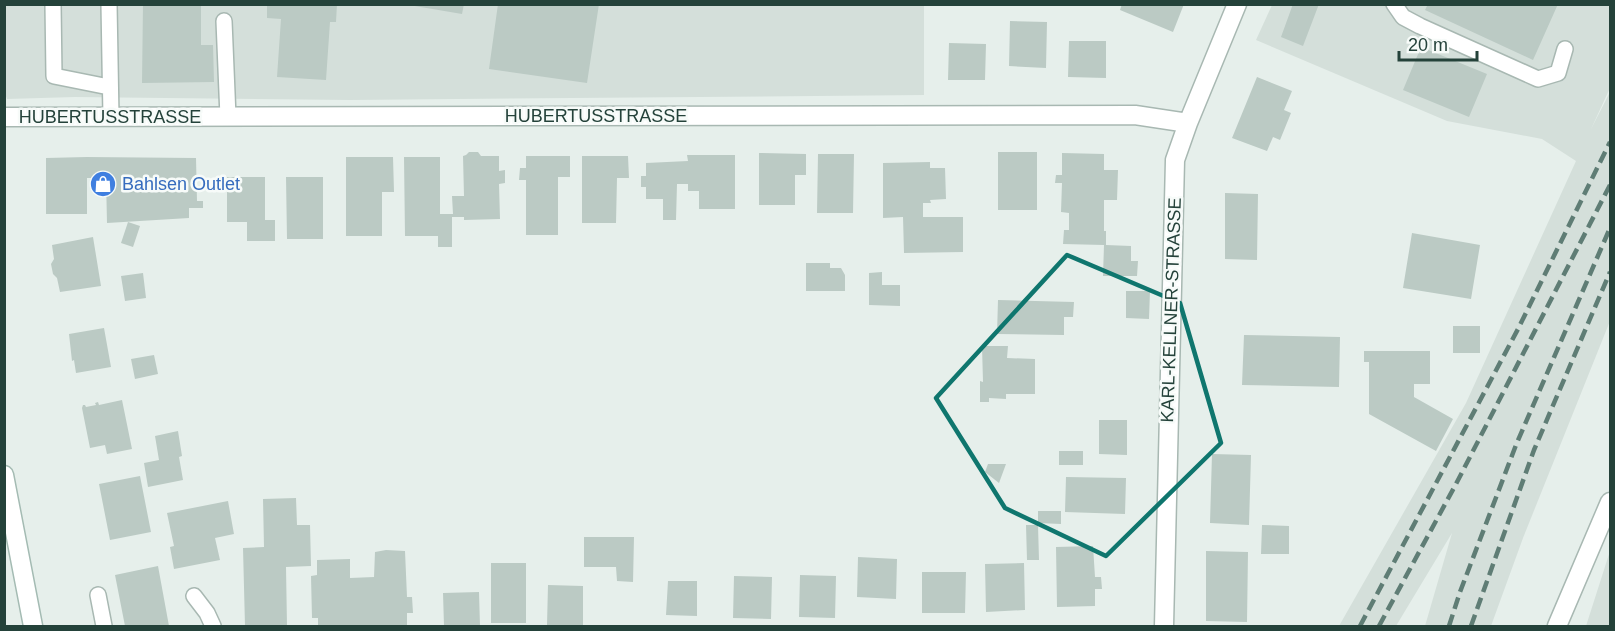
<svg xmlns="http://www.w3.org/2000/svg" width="1615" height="631" font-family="Arial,sans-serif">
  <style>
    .built { fill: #d4dfda }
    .building { fill: #bbcac4 }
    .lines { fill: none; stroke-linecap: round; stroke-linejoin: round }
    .lane-casing { stroke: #a8b8b2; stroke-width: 18 }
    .street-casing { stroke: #a8b8b2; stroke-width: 21 }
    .secondary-casing { stroke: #a4bbb3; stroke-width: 21 }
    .lane { stroke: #fff; stroke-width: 15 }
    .street { stroke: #fff; stroke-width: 18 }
    .secondary { stroke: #fff; stroke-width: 18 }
    .rail { stroke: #5f7d75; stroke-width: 4.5; stroke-dasharray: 12 6; stroke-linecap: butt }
    .marked { fill: none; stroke: #0f766e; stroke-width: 4.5; stroke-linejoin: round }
    .labels { text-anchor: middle; stroke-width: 5; stroke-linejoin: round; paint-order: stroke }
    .street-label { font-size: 18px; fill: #24423a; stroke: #f7fbf9 }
    .shop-label { font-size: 18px; fill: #366cbe; stroke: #f7fbf9; text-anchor: start }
  </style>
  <rect width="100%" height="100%" fill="#e6efeb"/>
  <!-- built -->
  <path class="built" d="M5 5H924V95L350 100 75 97 7 99 5 94Z
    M1272 5H1610V88L1591 129 1610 92V321L1523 538 1491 626H1425L1452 533 1396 626H1339L1466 403 1576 161 1542 139 1447 121 1256 40Z
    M1610 551V626H1586Z"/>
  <!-- building -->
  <path class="building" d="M143 4H201V45H213L214 82 142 83Z
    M267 4H337L336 22H330L326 80 277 77 281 19 267 18Z
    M403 4H464L462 14Z
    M498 4H599L587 83 489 69Z
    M1122 4H1184L1173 32 1120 10Z
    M1293 4H1319L1303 46 1281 37Z
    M1428 4H1558L1533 60 1425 10Z
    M1010 21 1047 22 1046 68 1009 66Z
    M1069 41H1106V78L1068 77Z
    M949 43 986 44 985 80H948Z
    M1421 47 1487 74 1469 117 1403 90Z
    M1257 77 1292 91 1284 110 1291 113 1280 140 1273 137 1267 151 1232 138Z
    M469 152H478L481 156H499V171L505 170V183L499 184 500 219 464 220V217H452V247H438V236H405L404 157H440V214H453L452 196H464L463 156 466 155Z
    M998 152H1037V210H998Z
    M759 153 806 154V175H795V205H759Z
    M1062 153 1104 154V170H1118L1117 200H1104V231H1106V245L1131 246V261H1138L1137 276H1103L1104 245 1063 244 1064 230H1069V213L1061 212 1062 183H1055L1056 175H1062Z
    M818 154H854L853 213H817Z
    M687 155H735V209H699V191H688V184H677L676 220H663V199H646V187H641V176H646V163L688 161Z
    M526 156H570V177H558V235H526V180H519L520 168H526Z
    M582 156H628L629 178H617L616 223H582Z
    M87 157 196 158 197 201H203V208H189V218L107 223 106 178H87V214H46V158Z
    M346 157H393L394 192H382V236H346Z
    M930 162V168H945L946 199 930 200 931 203H923V217H963V252L904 253 903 217 883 218V163Z
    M227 177H265V220H275V241H247V222H227Z
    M286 177H323V239H287Z
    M1225 193 1258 194 1257 260 1225 259Z
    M128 222 140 226 133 247 121 243Z
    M1412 233 1480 245 1471 299 1403 288Z
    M93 237 101 286 60 292 57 278 53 274 51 264 54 259 52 245Z
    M806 263H830V268H841L845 275V291H806Z
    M882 272V285H900V306L869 305V273Z
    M143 273 146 298 125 301 121 276Z
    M1126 291H1150L1149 319 1126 318Z
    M998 300 1074 302 1073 317H1064V335L997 334Z
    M1453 326H1480V353H1453Z
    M104 328 111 367 76 373 74 360 72 361 69 334Z
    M1244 335 1340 337 1339 387 1242 385Z
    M982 346H1008L1007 358 1035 359V394H1006V399L989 398V402H980V381L983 382Z
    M1364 351H1430V384H1414V397L1453 419 1436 451 1369 414V362H1364Z
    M154 355 158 374 135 379 131 359Z
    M122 400 132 449 107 454 105 445 90 448 82 408 83 405H85L86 407 96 405 95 403 98 402 99 405Z
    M1099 420H1127V455L1099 454Z
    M178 431 182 456 179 457 183 480 148 487 144 463 159 460 155 436Z
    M1059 451H1083V465H1059Z
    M1212 454 1251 455 1249 525 1210 523Z
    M988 464H1006L999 483 985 472Z
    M140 476 151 532 110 540 99 484Z
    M1066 477 1126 478 1125 514 1065 512Z
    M296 498 297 525H310L311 566 286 567 287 626H245L243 548 264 547 263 499Z
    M228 501 234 534 215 538 220 560 174 569 170 547 174 546 167 513Z
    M1038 511H1061V524L1038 523Z
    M1026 525H1038L1039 560H1027Z
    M1262 525 1289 526V554H1261Z
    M584 537H634L633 582 617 581 616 567H584Z
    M1093 546 1095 577H1101L1102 589H1095V606L1057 607 1056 547Z
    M386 550 405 551 407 597H412L413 613H407V626H318V618H312L311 576 317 575V560L350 559V578L374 577 375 552Z
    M1206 551 1248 552 1247 622 1206 621Z
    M858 557 897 559 896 599 857 597Z
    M491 563H526V623H491Z
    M1024 563 1025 610 986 612 985 564Z
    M158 566 169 626H125L115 575Z
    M922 572H966L965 613H922Z
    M800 575 836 576 835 618 799 617Z
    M734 576 772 577 771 619 733 618Z
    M668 581H697V616L666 615Z
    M548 585 583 586V625H547Z
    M479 592 480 626H444L443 593Z"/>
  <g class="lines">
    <!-- lane casing -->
    <g class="lane-casing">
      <path id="lane" d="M53 4 54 76 109 87
        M109 4 111 117
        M1394 4 1403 17 1420 26 1538 79 1558 73 1565 49
        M224 21 228 117
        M98 595 104 626
        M194 596 207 613 213 626"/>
    </g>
    <!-- street casing -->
    <g class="street-casing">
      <path id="street" d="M4 117 1135 115 1188 123
        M1164 626 1175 160 1188 123 1237 4
        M1557 626 1610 502"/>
    </g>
    <!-- secondary casing -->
    <g class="secondary-casing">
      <path id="secondary" d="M4 475 33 626"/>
    </g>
    <!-- lane -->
    <use href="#lane" class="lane"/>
    <!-- street -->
    <use href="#street" class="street"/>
    <!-- secondary -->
    <use href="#secondary" class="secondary"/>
    <!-- rail -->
    <path class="rail" d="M1360 626 1518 329 1610 142
      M1379 626 1456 484 1610 185
      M1449 626 1460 592 1516 445 1610 228
      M1471 626 1534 450 1610 272"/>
  </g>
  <!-- marked area -->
  <path class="marked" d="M1067 255 1180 303 1221 443 1106 556 1005 508 936 398Z"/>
  <!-- icons -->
  <defs>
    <g id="shop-disc" transform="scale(1.35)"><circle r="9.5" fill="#3f7fe0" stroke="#f7fbf9"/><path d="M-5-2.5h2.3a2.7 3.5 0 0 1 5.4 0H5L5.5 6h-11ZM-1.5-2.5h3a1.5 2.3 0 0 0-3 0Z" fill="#fff"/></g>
  </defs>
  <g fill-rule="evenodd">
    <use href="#shop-disc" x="103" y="184"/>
  </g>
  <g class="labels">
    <!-- street labels -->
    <g class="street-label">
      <text x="596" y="122">HUBERTUSSTRASSE</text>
      <text x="110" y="123">HUBERTUSSTRASSE</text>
      <text transform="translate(1171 310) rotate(-88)" y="6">KARL-KELLNER-STRASSE</text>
    </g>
    <!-- shop labels -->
    <g class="shop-label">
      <text x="122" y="190">Bahlsen Outlet</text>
    </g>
  </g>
  <!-- border -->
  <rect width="1615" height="631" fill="none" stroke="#24423a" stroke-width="12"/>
  <!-- scale -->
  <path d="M1399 51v9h78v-9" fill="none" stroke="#24423a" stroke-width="3"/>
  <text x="1408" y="51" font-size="18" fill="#24423a" stroke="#f7fbf9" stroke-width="4.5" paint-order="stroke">20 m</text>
</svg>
